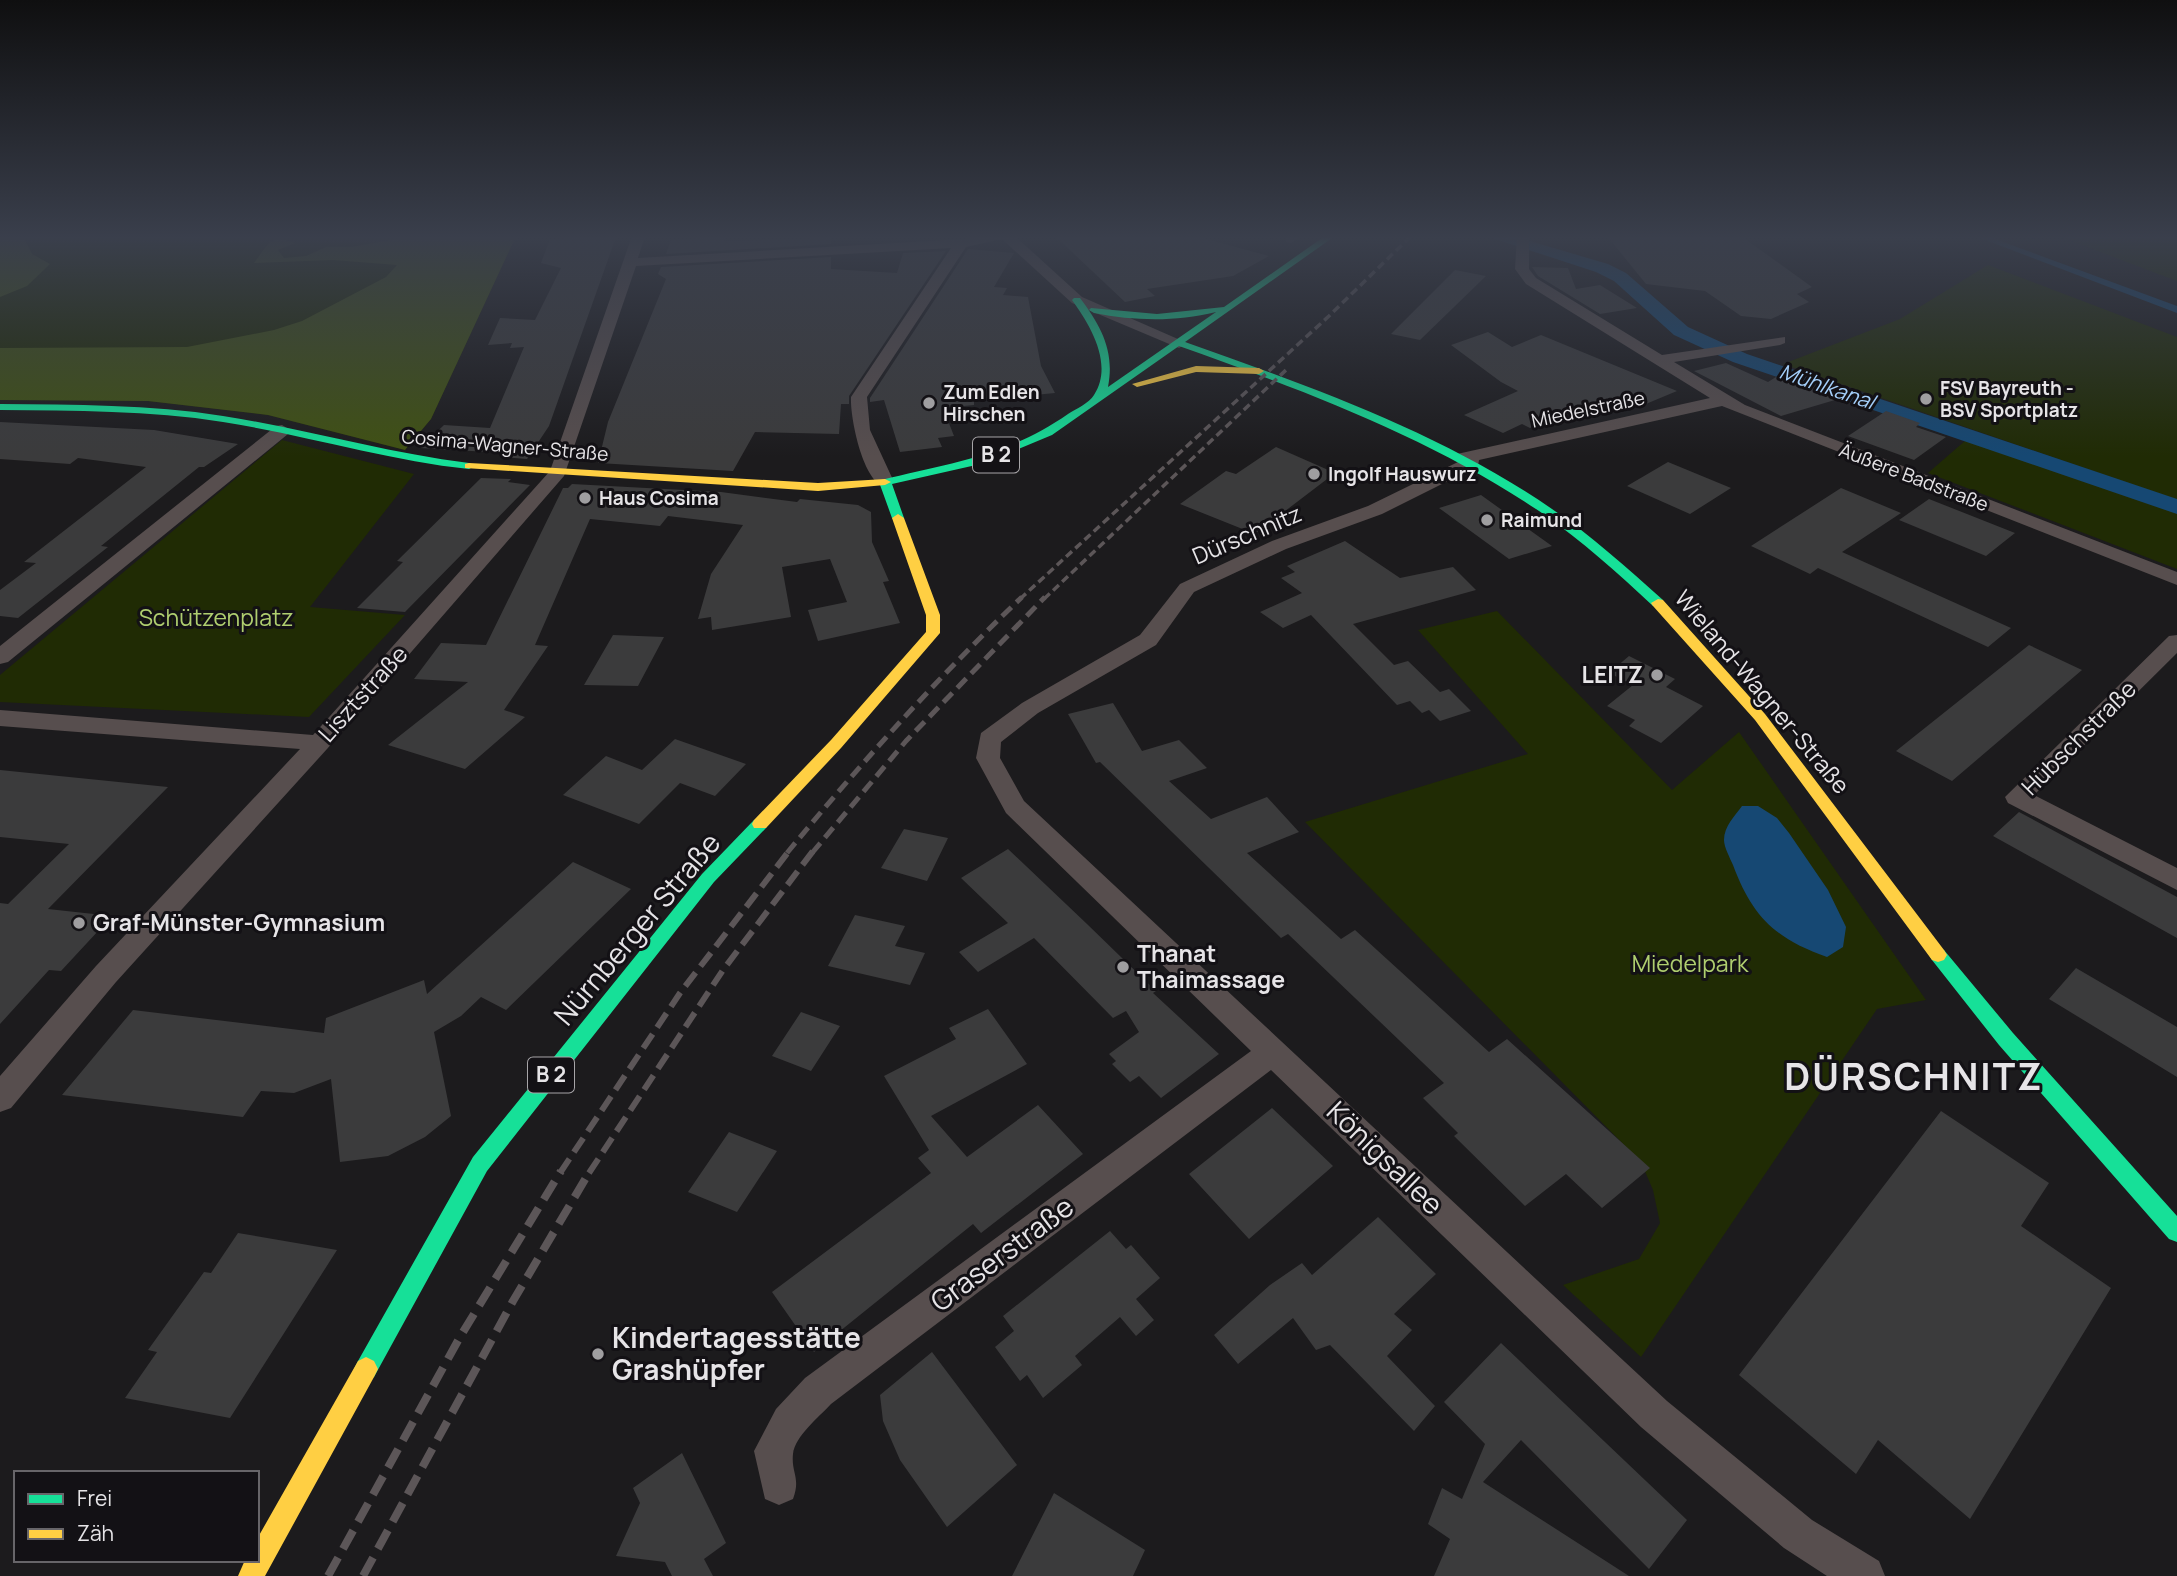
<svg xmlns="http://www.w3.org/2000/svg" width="2177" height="1576" font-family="Manrope,sans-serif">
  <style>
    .green { fill: #202b04 }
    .forest { fill: #405113 }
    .water { fill: #164873 }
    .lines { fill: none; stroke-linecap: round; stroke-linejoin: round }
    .canal { fill: #164873; fill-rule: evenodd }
    .building { fill: #3b3b3c }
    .street { fill: #574e4e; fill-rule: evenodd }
    .fast { fill: #16e098; fill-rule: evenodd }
    .slow { fill: #ffcf43; fill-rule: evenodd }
    .rail-far3 { stroke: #5c5658; stroke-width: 3.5; stroke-dasharray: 8 4.5; stroke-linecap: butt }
    .rail-far2 { stroke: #5c5658; stroke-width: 5; stroke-dasharray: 13 7; stroke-linecap: butt }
    .rail-far1 { stroke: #5c5658; stroke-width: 6; stroke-dasharray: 17 8; stroke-linecap: butt }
    .rail { stroke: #5c5658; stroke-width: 8; stroke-dasharray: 21 10; stroke-linecap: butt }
    .poi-dot { fill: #9f9ea0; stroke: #131115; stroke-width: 2.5 }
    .labels { text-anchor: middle; stroke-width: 6; stroke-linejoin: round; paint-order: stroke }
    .far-poi-label { font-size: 19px; font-weight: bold; fill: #e6e4e7; stroke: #131115; text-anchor: start }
    .far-street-label { font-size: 19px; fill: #e6e4e7; stroke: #131115 }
    .far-water-label { font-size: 21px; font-style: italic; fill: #a4cffa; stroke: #131115 }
    .shield { fill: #131115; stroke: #a7a5a8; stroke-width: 2 }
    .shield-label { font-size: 21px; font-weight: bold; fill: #e6e4e7 }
    .street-label { font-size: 23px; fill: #e6e4e7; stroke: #131115 }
    .park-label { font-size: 23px; fill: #afce6f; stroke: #131115 }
    .poi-label { font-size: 23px; font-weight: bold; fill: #e6e4e7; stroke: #131115; text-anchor: start }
    .near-street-label { font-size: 28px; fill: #e6e4e7; stroke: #131115 }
    .near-poi-label { font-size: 28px; font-weight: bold; fill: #e6e4e7; stroke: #131115; text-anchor: start }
    .near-district-label { font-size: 37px; font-weight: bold; letter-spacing: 2px; fill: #e6e4e7; stroke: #131115 }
  </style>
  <rect width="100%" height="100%" fill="#1c1b1d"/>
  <!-- green -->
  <path class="green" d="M0 236H516L431 419 405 450 268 415 148 401 0 400Z
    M2058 236H2177V281Z
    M1988 265 2177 337V500L1783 364 1900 319Z
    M282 440 414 474 310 607 405 615 309 717 0 702V675Z
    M1966 440 2177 511V569L1928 473Z
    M1497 611 1672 790 1739 732 1926 1000 1877 1009 1641 1357 1563 1285 1639 1259 1660 1223 1653 1190 1641 1162 1305 822 1528 754 1418 630Z"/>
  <!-- forest -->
  <path class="forest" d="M0 236H23L32 254 50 264 27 286 0 297Z
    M413 236H516L431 419 405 450 268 415 148 401 0 400V348L187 347 274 330 302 321 386 277 397 265 333 260 254 263C269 243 270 234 295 243L278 250 284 258 306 256 326 247H351Z"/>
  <!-- water -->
  <path class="water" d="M1975 236H1987L2177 306V313Z
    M1742 806H1758L1777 818 1789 833 1828 890 1846 927 1843 947 1827 957C1775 939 1752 916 1733 865 1730 858 1724 847 1724 840 1724 826 1735 816 1742 806Z"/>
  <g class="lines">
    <!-- canal -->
    <path class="canal" d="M1486 236H1513L1608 264 1626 273 1688 327 1747 354 2177 499V514L1733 362 1674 335 1614 281 1596 272Z"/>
  </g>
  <!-- building -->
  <path class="building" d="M1055 236H1195L1269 256 1233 276 1147 289 1155 296 1125 302Z
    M1607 236H1741L1812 287 1797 294 1809 302 1771 319 1741 316 1705 291 1646 284Z
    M616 237 549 426 527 459 501 457 506 453 420 448 444 425 490 428 524 347 510 348 512 343 488 345 500 318 535 320 561 268 541 263 550 239Z
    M725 237 724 241 831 238V244L666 254 671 240Z
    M968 249 1014 253 994 287 1007 288 1003 295 1028 297 1041 366 1055 393 974 401V405L943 408 954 436 938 438 942 447 900 452 884 400 870 402V398Z
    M946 251 849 396V404H841L839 434 755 432 733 471 598 463 608 422 666 279 658 274 661 267 831 257V269L897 273 903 253Z
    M1532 267 1568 268 1576 289 1600 285 1637 308 1600 314 1538 276Z
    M1455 270 1486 276 1420 340 1391 334Z
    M1488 332 1512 347 1541 335 1677 391 1641 406 1592 411 1573 418 1562 412 1530 428 1522 424 1503 433 1464 415 1518 391 1501 382 1451 345Z
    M1726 363 1768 382 1781 374 1845 397 1781 416 1694 371Z
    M1886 411 1920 423 1916 427 1946 437 1914 460 1848 436Z
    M0 422 154 430 238 444 204 467H199L101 546 108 547 18 618 0 616V590L36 563 24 562 146 467 78 458 70 464 0 459Z
    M1276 447 1335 473 1255 534 1180 504 1226 471 1236 474Z
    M1668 462 1731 488 1690 514 1627 486Z
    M481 478 511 479 508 482 530 485 405 612 357 608 403 562 397 561Z
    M572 484 721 492 797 502 800 499 858 505 871 512 872 542 889 581 883 582 900 623 818 641 808 610 847 602 830 559 782 567 791 617 712 630 711 617 698 619 711 574 743 525 668 516 660 526 590 519 535 645 548 646 504 710 525 717 465 769 388 745 468 682 414 679 441 643 486 645 563 488H568Z
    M1841 488 1901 513 1842 552 2011 628 1988 647 1818 568 1810 574 1751 546Z
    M1481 495 1552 546 1509 559 1439 508Z
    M1929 499 2015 533 1986 556 1899 520Z
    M1345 541 1400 578 1453 567 1476 590 1353 624 1394 665 1408 661 1440 692 1449 689 1471 711 1440 721 1429 710 1422 713 1410 701 1397 705 1311 615 1283 628 1260 612 1302 593 1281 578 1295 572 1287 566Z
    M613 635 664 637 638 686 584 685Z
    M2029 645 2082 670 1952 781 1896 751Z
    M1629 656 1675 679 1666 687 1703 706 1661 743 1629 726 1635 720 1607 706 1633 685 1609 673Z
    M1113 703 1142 751 1179 740 1207 768 1169 781 1211 819 1267 797 1299 832 1247 853 1341 939 1355 930 1489 1052 1507 1039 1650 1168 1602 1208 1566 1174 1525 1206 1454 1136 1458 1133 1423 1098 1444 1083 1288 934 1281 938 1100 762 1096 763 1068 714Z
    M675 739 746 764 715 796 680 783 639 824 563 795 606 756 642 770Z
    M0 770 168 787 48 909 112 916 61 971 49 970 0 1024V903L8 904 69 844 0 837Z
    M2019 812 2177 897V938L1993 836Z
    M904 829 948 838 927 881 881 868Z
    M1008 849 1087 924 1156 991 1153 993 1219 1054 1161 1098 1139 1076 1130 1082 1112 1064 1116 1061 1109 1054 1139 1032 1126 1011 1113 1018 1034 938 978 972 959 952 1008 923 961 878Z
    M573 862 631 889 506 1010 481 997 461 1016 434 1032 451 1116 425 1137 388 1156 340 1162 331 1079 294 1093 261 1091 243 1117 62 1095 133 1010 324 1033 326 1018 424 980 427 994Z
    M855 915 905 926 895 946 925 953 910 985 828 966Z
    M2076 968 2177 1027V1077L2049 999Z
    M988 1009 1027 1064 931 1116 967 1157 1038 1105 1083 1154 981 1233 973 1224 814 1352 772 1292 931 1173 918 1158 929 1150 884 1076 956 1039 949 1028Z
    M801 1012 840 1026 811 1071 772 1056Z
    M1272 1108 1333 1166 1249 1239 1189 1174Z
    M1941 1111 2049 1183 2021 1226 2111 1288 1970 1519 1878 1440 1856 1474 1739 1375Z
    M729 1132 777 1151 737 1212 688 1192Z
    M1378 1217 1436 1274 1394 1314 1412 1330 1387 1356 1435 1406 1414 1431 1330 1345 1316 1350 1293 1318 1238 1364 1214 1335 1270 1285 1302 1263 1312 1275Z
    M1110 1231 1126 1249 1131 1245 1160 1278 1136 1299 1154 1320 1136 1336 1120 1317 1075 1356 1082 1365 1043 1398 1027 1375 1020 1381 995 1347 1014 1331 1003 1316Z
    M238 1233 337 1250 230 1418 125 1398 157 1352 148 1350 204 1272 211 1273Z
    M1501 1343 1687 1520 1649 1569 1521 1440 1483 1482 1629 1576H1434L1450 1539 1428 1524 1442 1488 1462 1499 1485 1444 1444 1402Z
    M932 1352 1017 1465 947 1527 900 1460 883 1421 880 1395Z
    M682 1453 726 1543 704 1559 713 1576H672L665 1562 616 1556 640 1503 633 1488Z
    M1054 1493 1145 1550 1133 1576H1012Z"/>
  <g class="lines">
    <!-- street -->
    <path class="street" d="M632 236H645L638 258 1015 236 1082 297 1187 343 1179 348 1174 346 1072 303 1002 239 966 247 867 397 870 430 894 482 885 487C863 482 850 418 851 397L951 248 636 266 564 476 327 749 116 982 11 1108 0 1112V1076L96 966 300 749 0 726V710L313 735 550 471Z
      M1286 236H1301L1291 243 1286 242Z
      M1517 236H1529V269L1536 278 1662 355 1785 337V343L1780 345 1674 362 1745 405 2177 572V585L1722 406 1479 460 1478 466 1382 514 1286 549 1194 592 1156 645 1038 713 1001 742 1000 758 1024 801 1583 1323 1667 1401 1812 1520 1879 1561 1885 1576H1827L1784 1548 1641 1427 1271 1070 831 1404C819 1417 795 1436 793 1454 791 1473 801 1478 793 1499L779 1505 765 1499 754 1451 776 1409 805 1378 1251 1051 1006 813 976 758 981 733 1022 703 1140 635 1180 584 1272 541 1368 506 1458 462 1454 458 1457 454 1710 398 1526 284 1515 269Z
      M282 425 290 430 288 434 8 662 0 664V646L276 426Z
      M2177 635V653L2034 795 2177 868V890L2008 803 2005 797 2169 636Z"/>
    <!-- fast -->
    <path class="fast" d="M1325 236H1335L1185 342C1312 387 1440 432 1552 509 1592 536 1627 568 1663 600V606H1653C1618 573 1582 541 1542 513 1431 438 1305 391 1179 346L1052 435 985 463 892 484 904 518 898 522 892 518 879 482 881 480C950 463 1008 456 1068 414 1076 409 1089 403 1094 395 1114 364 1090 325 1072 300L1074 298H1080C1101 326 1115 351 1108 387L1216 312C1175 322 1135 321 1094 313L1089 310 1091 308 1157 314 1224 307Z
      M0 404C75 405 149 404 223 416 306 429 386 453 469 463L475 466 469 469C386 460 306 435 223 422 149 410 75 411 0 410Z
      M760 818 766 820 768 824 766 828 714 882 487 1171 374 1377 366 1381 358 1377 354 1369 358 1361 473 1157 702 874 754 820Z
      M1938 948 1944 950 2013 1033 2177 1216V1242L2169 1239 1999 1045 1932 960 1929 955 1932 950Z"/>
    <!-- slow -->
    <path class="slow" d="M1196 366 1259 368 1264 371 1259 374 1196 372 1137 387 1132 384Z
      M469 463 818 483 885 479 891 482 885 485 818 491 465 468V464Z
      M898 514 904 518 940 615V633L841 748 766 828H754L752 824 754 820 831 740 926 632V615L892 518Z
      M1658 599 1663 600 1765 714 1944 950 1947 955 1944 960 1938 962 1932 960 1755 720 1653 606 1651 603Z
      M366 1357 374 1361 378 1369 374 1377 265 1576H238L245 1560H257V1539L358 1361Z"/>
    <!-- rail-far3 -->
    <path class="rail-far3" d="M1020 599 1329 316 1411 236
      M1044 599 1286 370"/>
    <!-- rail-far2 -->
    <path class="rail-far2" d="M787 853C861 763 938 677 1022 597
      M812 853 906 741 1045 597"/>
    <!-- rail-far1 -->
    <path class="rail-far1" d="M560 1173 680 993 789 851
      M589 1173 723 970 813 851"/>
    <!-- rail -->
    <path class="rail" d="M328 1576 460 1337 561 1171
      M363 1576 513 1301 590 1171"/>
  </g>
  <!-- sky -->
  <linearGradient id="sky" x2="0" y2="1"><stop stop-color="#0f0f10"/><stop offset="0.52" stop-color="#3a3f4c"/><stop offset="1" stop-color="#3a3f4c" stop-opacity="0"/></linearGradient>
  <rect width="2177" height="457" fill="url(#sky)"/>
  <!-- markers -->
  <g class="poi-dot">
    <circle cx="1926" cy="399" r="7"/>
    <circle cx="929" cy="403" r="7"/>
    <circle cx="1314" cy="474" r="7"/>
    <circle cx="585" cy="498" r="7"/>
    <circle cx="1487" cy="520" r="7"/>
    <circle cx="1657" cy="675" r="7"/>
    <circle cx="79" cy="923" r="7"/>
    <circle cx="1123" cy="967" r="7"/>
    <circle cx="598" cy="1354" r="7"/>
  </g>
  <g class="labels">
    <!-- far-poi labels -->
    <g class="far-poi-label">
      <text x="1940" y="395">FSV Bayreuth -<tspan x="1940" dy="22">BSV Sportplatz</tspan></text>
      <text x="943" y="399">Zum Edlen<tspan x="943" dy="22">Hirschen</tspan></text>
      <text x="1328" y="481">Ingolf Hauswurz</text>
      <text x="599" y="505">Haus Cosima</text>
      <text x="1501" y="527">Raimund</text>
    </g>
    <!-- far-street labels -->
    <g class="far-street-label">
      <text transform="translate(1588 409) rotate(-12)" y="7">Miedelstraße</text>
      <text transform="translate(505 445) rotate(5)" y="7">Cosima-Wagner-Straße</text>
      <text transform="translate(1914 477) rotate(21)" y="7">Äußere Badstraße</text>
    </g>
    <!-- far-water labels -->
    <g class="far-water-label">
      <text transform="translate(1827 387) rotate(19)" y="7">Mühlkanal</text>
    </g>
    <!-- shield labels -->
    <g class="shield">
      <rect x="973" y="437.5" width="46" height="35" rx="5"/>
      <rect x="528" y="1057.5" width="46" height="35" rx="5"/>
    </g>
    <g class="shield-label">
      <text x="996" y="462">B 2</text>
      <text x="551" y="1082">B 2</text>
    </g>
    <!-- street labels -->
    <g class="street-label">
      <text transform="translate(1247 535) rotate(-23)" y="8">Dürschnitz</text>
      <text transform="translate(1762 692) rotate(50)" y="8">Wieland-Wagner-Straße</text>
      <text transform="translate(363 694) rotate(-48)" y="8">Lisztstraße</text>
      <text transform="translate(2079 738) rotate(-45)" y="8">Hübschstraße</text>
    </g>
    <!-- park labels -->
    <g class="park-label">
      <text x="216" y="626">Schützenplatz</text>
      <text x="1690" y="972">Miedelpark</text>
    </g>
    <!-- poi labels -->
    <g class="poi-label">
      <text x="1643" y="683" text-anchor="end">LEITZ</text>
      <text x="93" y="931">Graf-Münster-Gymnasium</text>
      <text x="1137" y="962">Thanat<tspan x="1137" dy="26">Thaimassage</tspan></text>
    </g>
    <!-- near-street labels -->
    <g class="near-street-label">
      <text transform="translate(637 929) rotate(-50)" y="10">Nürnberger Straße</text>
      <text transform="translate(1385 1158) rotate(44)" y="10">Königsallee</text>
      <text transform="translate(1002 1254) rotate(-37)" y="10">Graserstraße</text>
    </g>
    <!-- near-poi labels -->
    <g class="near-poi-label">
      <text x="612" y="1348">Kindertagesstätte<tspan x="612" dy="32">Grashüpfer</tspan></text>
    </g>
    <!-- near-district labels -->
    <g class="near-district-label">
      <text x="1914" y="1090">DÜRSCHNITZ</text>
    </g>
  </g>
  <!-- legend -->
  <rect x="14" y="1471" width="245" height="91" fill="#131115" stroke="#676569" stroke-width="2"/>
  <rect x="28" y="1494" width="35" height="10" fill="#16e098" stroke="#676569" stroke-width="2"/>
  <text x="77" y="1506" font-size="21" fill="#e6e4e7">Frei</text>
  <rect x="28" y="1529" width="35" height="10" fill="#ffcf43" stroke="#676569" stroke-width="2"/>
  <text x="77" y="1541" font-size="21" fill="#e6e4e7">Zäh</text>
</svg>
